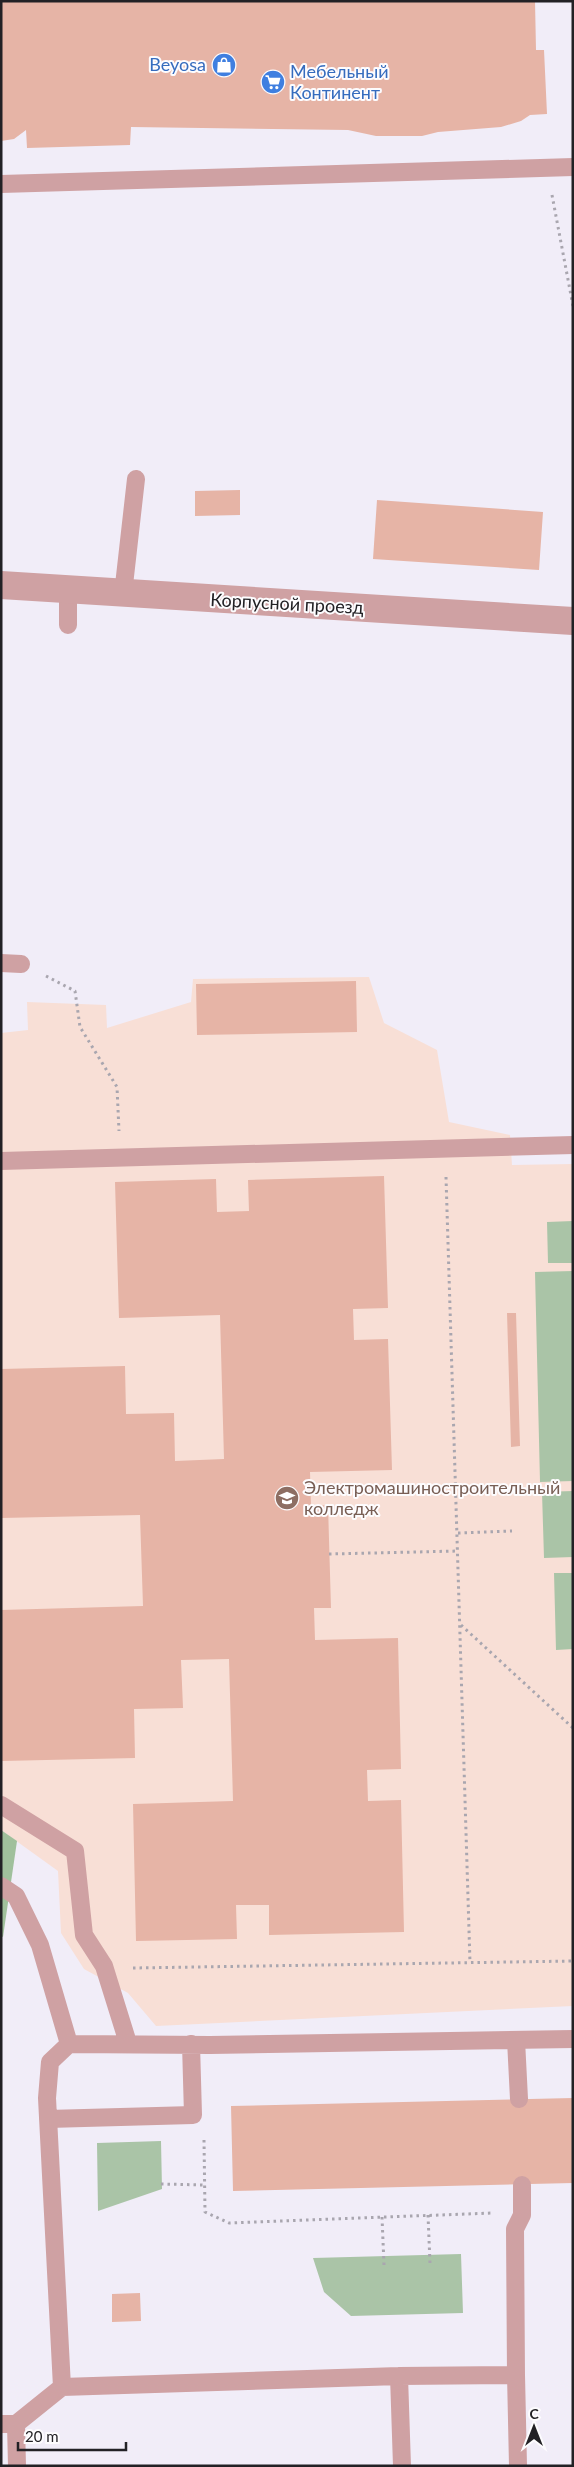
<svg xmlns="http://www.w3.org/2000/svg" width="574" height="2467" font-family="Lato,sans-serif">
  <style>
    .education { fill: #f8dfd6 }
    .green { fill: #aac4a7 }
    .forest { fill: #a0c09c }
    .building { fill: #e6b4a6 }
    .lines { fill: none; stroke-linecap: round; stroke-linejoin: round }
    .path { stroke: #a9a6af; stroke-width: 3; stroke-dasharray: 2.5 4; stroke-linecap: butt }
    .lane { stroke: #cfa1a3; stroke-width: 18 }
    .street { stroke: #cfa1a3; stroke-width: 28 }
    .labels { text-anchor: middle; stroke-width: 4; stroke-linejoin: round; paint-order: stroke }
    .shop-label { font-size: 18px; fill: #366cbe; stroke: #fdfcfe; text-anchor: end }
    .street-label { font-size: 18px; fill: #222125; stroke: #fdfcfe }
    .education-label { font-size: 18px; fill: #785e54; stroke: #fdfcfe; text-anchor: start }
  </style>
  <rect width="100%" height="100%" fill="#f1edf8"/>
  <!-- education -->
  <path class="education" d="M369 977 384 1023 437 1050 449 1122 510 1135 512 1165 573 1164V2006L156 2026 128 1993 84 1969 61 1933 58 1871 1 1830V1033L28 1030 27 1002 106 1005 107 1028 191 1002 193 979Z"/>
  <!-- green -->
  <path class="green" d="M573 1221V1263H548L547 1222Z
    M573 1271V1481L540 1482 535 1272Z
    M573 1491V1557L544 1558 542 1492Z
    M554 1573H573V1649L556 1650Z
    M161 2141 162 2189 98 2211 97 2143Z
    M461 2254 463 2313 351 2316 324 2292 313 2258Z"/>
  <!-- forest -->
  <path class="forest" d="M1 1830 17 1841 3 1937 1 1936Z"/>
  <!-- building -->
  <path class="building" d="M1 1H535L536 50H544L547 114 530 115 521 121 501 127 438 132 422 136H376L348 130 131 127 130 145 27 148 26 130 14 139 1 141Z
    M240 490V515L195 516V491Z
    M377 500 543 512 539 570 373 559Z
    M356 981 357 1032 197 1035 196 984Z
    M384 1176 388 1308 353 1309 354 1340 388 1339 392 1470 310 1472 311 1506 328 1505 331 1608H314L315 1640 398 1638 401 1769 367 1770 368 1801 401 1800 404 1932 269 1935V1905H236L237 1939 136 1941 133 1804 233 1801 229 1659 181 1660 183 1708 134 1709 135 1758 2 1761 1 1610 143 1606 140 1515 1 1518V1369L125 1366 126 1414 174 1413 175 1461 224 1459 220 1315 119 1318 115 1182 216 1179 217 1212 249 1211 248 1180Z
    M507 1313H516L520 1446 511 1447Z
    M573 2098V2183L233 2191 231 2106Z
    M140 2293 141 2321 112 2322V2294Z"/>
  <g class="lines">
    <!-- path -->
    <path class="path" d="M552 195 573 306
      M46 976 75 991 80 1027 117 1087 119 1131
      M446 1177 470 1963
      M458 1533 512 1531
      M329 1554 458 1551
      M461 1625 573 1728
      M133 1968 573 1961
      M204 2140 205 2212 229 2223 492 2213
      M161 2184 203 2185
      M428 2215 430 2263
      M382 2217 384 2265"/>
    <!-- lane -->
    <path class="lane" d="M1 184 573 167
      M68 590V625
      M123 594 136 479
      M1 963 21 964
      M1 1161 573 1145
      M1 1805 75 1851 84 1935 104 1966 128 2043
      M1 1886 16 1896 40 1945 69 2044
      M516 2040 519 2099
      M48 2119 193 2115 191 2044
      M516 2375 515 2229 522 2215V2185
      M62 2387 399 2376
      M1 2424H16L62 2387 47 2098 50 2062 69 2044 210 2045 573 2039
      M16 2424 17 2466
      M402 2466 399 2376 516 2375 518 2466"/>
    <!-- street -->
    <path class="street" d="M1 585 573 621"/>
  </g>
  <!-- icons -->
  <defs>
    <g id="shop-disc" transform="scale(1.25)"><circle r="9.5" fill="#3f7fe0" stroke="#fdfcfe"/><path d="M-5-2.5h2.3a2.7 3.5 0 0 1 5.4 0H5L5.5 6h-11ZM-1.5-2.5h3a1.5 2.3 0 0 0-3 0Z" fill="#fff"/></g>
    <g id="supermarket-disc" transform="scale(1.25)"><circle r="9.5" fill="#3f7fe0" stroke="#fdfcfe"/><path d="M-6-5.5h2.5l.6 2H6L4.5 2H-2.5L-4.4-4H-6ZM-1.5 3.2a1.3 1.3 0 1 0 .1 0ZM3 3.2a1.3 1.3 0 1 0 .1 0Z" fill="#fff"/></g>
    <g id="university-disc" transform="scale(1.25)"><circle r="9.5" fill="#8d6e63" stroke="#fdfcfe"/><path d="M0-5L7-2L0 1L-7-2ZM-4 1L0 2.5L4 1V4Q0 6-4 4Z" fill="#fff"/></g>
  </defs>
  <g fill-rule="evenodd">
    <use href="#shop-disc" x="224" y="65"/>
    <use href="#supermarket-disc" x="273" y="82"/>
    <use href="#university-disc" x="287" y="1498"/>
  </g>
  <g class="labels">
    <!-- shop labels -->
    <g class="shop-label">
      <text x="206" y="71">Beyosa</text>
      <text x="290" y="78" text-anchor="start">Мебельный<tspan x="290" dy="21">Континент</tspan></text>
    </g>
    <!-- street labels -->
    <g class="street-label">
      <text transform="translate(287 604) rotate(3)" y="6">Корпусной проезд</text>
    </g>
    <!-- education labels -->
    <g class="education-label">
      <text x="304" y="1494">Электромашиностроительный<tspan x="304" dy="21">колледж</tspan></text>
    </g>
  </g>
  <!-- border -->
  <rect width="574" height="2467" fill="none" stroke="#222125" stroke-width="5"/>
  <!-- north arrow -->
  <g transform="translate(534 2427)" stroke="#fdfcfe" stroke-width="4" paint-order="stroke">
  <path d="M0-4L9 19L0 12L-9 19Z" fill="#222125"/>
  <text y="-8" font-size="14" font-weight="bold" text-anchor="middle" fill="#222125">С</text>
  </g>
  <!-- scale -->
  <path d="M18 2442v8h108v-8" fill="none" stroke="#222125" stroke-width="2.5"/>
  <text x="25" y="2442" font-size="15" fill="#222125" stroke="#fdfcfe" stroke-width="4" paint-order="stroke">20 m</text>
</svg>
